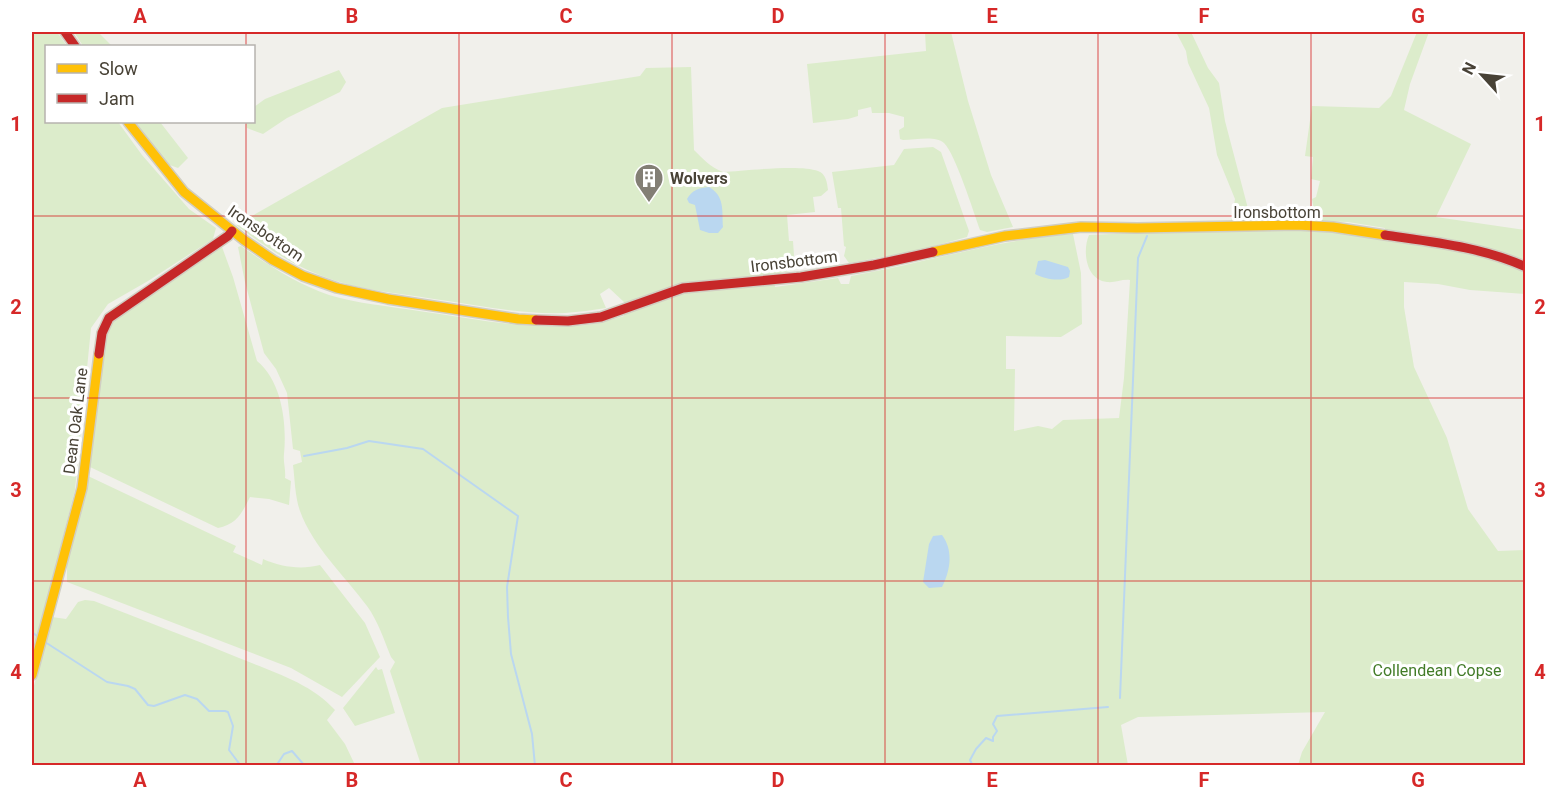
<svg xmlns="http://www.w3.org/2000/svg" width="1557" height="797" font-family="Roboto,sans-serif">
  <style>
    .green { fill: #dceccb }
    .water { fill: #bad7f0 }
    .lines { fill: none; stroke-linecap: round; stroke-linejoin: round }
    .stream { stroke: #bad7f0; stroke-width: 2 }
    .slow-casing { stroke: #d1cec2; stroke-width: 12 }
    .jam-casing { stroke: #d1cec2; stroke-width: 12 }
    .slow { stroke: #ffc107; stroke-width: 9 }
    .jam { stroke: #c62828; stroke-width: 9 }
    .grid { fill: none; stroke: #d62828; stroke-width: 1.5; stroke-opacity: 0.55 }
    .labels { text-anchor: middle; stroke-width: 6; stroke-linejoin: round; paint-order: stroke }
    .poi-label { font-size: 16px; font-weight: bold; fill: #484236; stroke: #fff; text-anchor: start }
    .street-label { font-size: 16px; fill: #484236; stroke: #fff }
    .park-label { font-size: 16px; fill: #427b28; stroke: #fff }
    .neatline { fill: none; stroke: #d62828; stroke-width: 2 }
    .grid-label { font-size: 20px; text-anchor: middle; font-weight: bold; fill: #d62828 }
  </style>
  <rect width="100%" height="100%" fill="#f1f0eb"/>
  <!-- green -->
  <path class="green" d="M32 32H57L67 46H46V122H118L142 155 189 209 216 228 213 239 148 281 108 304 91 328 75 490 32 659Z
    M74 32H98L112 46H83Z
    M925 32H951L968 101 991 175 1013 227 987 232 980 230C974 213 955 153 944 143 935 135 915 140 903 140L900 139 899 130 904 127V117L889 113H872L871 107 858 110V116L848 119 813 123 807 64 926 51Z
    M1176 32H1191L1208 68 1219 83 1225 121 1251 220 1231 222 1235 199 1217 155 1209 108 1188 63 1186 51Z
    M1417 32H1429L1410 84 1404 110 1471 144 1436 217 1525 230V294L1470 290 1438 284 1404 282V307L1414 367 1447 438 1468 509 1498 551 1525 550V765H1298L1302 752 1325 712 1138 717 1121 725 1128 765H421L390 671 395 662 391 657C384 640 378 621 367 606 345 576 313 547 300 511 295 497 295 481 293 465L302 462 300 451 293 449 287 393 276 369 264 353 245 282 238 247 241 246C268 265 297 284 329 295 358 304 389 306 419 311 476 319 536 332 593 324 603 322 614 319 624 316V302L609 288 600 294 606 308C593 310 579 312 565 313 522 315 477 305 434 299 396 293 357 290 322 276 290 264 263 245 236 225L442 108 640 76 646 68 691 67 694 150C703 159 710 167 723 172 744 171 800 164 818 171 826 174 827 182 828 190L821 196 813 197 815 212 787 215 789 241H793L795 270 774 274 775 287 838 278 841 284H849L851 276C925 263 998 239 1073 234L1081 273 1082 324 1061 337 1006 336V369H1015L1014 431 1038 426 1052 429 1063 420 1119 418 1124 378 1130 280C1122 279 1115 283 1107 282 1086 280 1082 251 1089 235L1248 228 1327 232 1384 238 1385 228 1348 222 1316 221 1312 199 1316 197 1320 181 1311 179 1313 157 1305 156 1312 106 1379 108 1391 96Z
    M339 70 346 82 340 92 287 118 263 134 247 128 246 122H254V107L265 99Z
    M135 122H160L188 158 178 168 164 163Z
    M933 147 941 152 969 231 967 237 916 251 849 263 844 256 846 247 844 246 841 208H838L832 172 894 165 904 149Z
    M222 247 233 277 257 361C282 381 287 424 284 454 283 462 286 470 285 478L291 481 289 505 269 499 250 497C242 513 237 524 218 528L90 467 107 328 115 317Z
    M88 476 236 546 233 552 262 565 263 559C281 567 301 570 320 565L365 623 380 657 342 697 291 668 67 582V556L84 497Z
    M85 600 94 601C142 620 191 638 239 658 271 671 311 683 335 710L327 720 345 744 355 765 32 766V693L52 617 66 619 78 602Z
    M376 667 378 670 382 669 395 713 355 726 343 708Z"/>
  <!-- water -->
  <path class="water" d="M709 187C725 196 722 211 723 227L718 233H709L700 230 695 205 689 203 687 199C692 190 699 188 709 187Z
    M1045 260 1068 267 1070 271 1069 277C1060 282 1045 279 1035 274L1038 261Z
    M942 535C954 551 950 571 942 587L929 588 923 582 929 544 933 536Z"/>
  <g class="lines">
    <!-- stream -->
    <path class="stream" d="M304 456 347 448 369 441 423 449 518 516 507 587 508 617 511 654 532 734 535 766
      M32 632 38 637
      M45 642 107 682 128 686 135 689 148 705 154 706 185 695 197 699 209 711H225L228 712 233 726 229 750 241 766
      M1120 698 1138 258 1147 236
      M276 766 284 754 292 751 305 766
      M973 766 970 760 976 749 986 738 993 741V737L997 731 993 724 997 716 1108 707"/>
    <!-- slow casing -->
    <g class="slow-casing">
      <path id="slow" d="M128 122 184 192 244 240 273 260 303 276 337 288 388 299 518 319 536 320
        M933 252 1005 236 1081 227 1137 228 1297 225 1333 227 1385 235
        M32 675 82 488 99 354"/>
    </g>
    <!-- jam casing -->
    <g class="jam-casing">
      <path id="jam" d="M65 32 75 46
        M1385 235C1433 242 1482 247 1526 267
        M536 320 568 321 601 317 683 288 801 277 874 265 933 252
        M99 354 102 333 109 318 228 236 232 231"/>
    </g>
    <!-- slow -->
    <use href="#slow" class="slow"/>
    <!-- jam -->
    <use href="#jam" class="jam"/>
  </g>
  <!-- grid -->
  <path class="grid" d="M246 32V46M459 32V766M672 32V766M885 32V766M1098 32V766M1311 32V766M246 122V766M32 216H1526M32 398H1526M32 581H1526"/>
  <!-- icons -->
  <defs>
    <g id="building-pin" transform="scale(1.5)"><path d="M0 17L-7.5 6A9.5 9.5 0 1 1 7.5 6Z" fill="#837f75" stroke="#fff"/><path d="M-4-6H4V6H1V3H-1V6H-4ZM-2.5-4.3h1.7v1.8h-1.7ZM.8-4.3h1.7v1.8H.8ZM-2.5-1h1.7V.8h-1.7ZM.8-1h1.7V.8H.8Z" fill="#fff"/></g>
  </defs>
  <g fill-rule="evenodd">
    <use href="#building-pin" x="649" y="178"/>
  </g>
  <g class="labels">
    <!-- poi labels -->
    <g class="poi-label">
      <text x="670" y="184">Wolvers</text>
    </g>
    <!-- street labels -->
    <g class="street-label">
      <text x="1277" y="218">Ironsbottom</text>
      <text transform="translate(266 233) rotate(34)" y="6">Ironsbottom</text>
      <text transform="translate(794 261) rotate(-7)" y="6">Ironsbottom</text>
      <text transform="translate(75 421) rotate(-83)" y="6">Dean Oak Lane</text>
    </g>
    <!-- park labels -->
    <g class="park-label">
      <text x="1437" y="676">Collendean Copse</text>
    </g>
  </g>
  <!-- border -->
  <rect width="1557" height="797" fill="none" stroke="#ffffff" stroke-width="66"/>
  <!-- legend -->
  <rect x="45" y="45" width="210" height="78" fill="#ffffff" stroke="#b6b3af" stroke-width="1.5"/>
  <rect x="57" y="64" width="30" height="9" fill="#ffc107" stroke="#b6b3af" stroke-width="1.5"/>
  <text x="99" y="75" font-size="18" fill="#484236">Slow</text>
  <rect x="57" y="94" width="30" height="9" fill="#c62828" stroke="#b6b3af" stroke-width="1.5"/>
  <text x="99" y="105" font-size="18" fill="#484236">Jam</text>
  <!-- north arrow -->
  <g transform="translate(1482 75) rotate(297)" stroke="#ffffff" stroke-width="4.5" paint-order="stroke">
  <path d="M0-4.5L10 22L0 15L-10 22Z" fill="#484236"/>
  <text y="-9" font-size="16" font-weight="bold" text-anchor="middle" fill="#484236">N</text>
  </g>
  <rect x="33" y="33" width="1491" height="731" class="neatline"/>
  <g class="grid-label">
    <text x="140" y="23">A</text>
    <text x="352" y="23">B</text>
    <text x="566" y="23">C</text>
    <text x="778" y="23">D</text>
    <text x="992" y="23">E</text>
    <text x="1204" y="23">F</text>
    <text x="1418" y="23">G</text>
    <text x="16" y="131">1</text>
    <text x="1540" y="131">1</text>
    <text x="16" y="314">2</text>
    <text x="1540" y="314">2</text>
    <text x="16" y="497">3</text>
    <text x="1540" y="497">3</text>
    <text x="16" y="679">4</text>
    <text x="1540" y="679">4</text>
    <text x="140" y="787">A</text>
    <text x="352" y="787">B</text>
    <text x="566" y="787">C</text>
    <text x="778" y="787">D</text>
    <text x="992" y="787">E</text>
    <text x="1204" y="787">F</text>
    <text x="1418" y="787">G</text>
  </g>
</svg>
